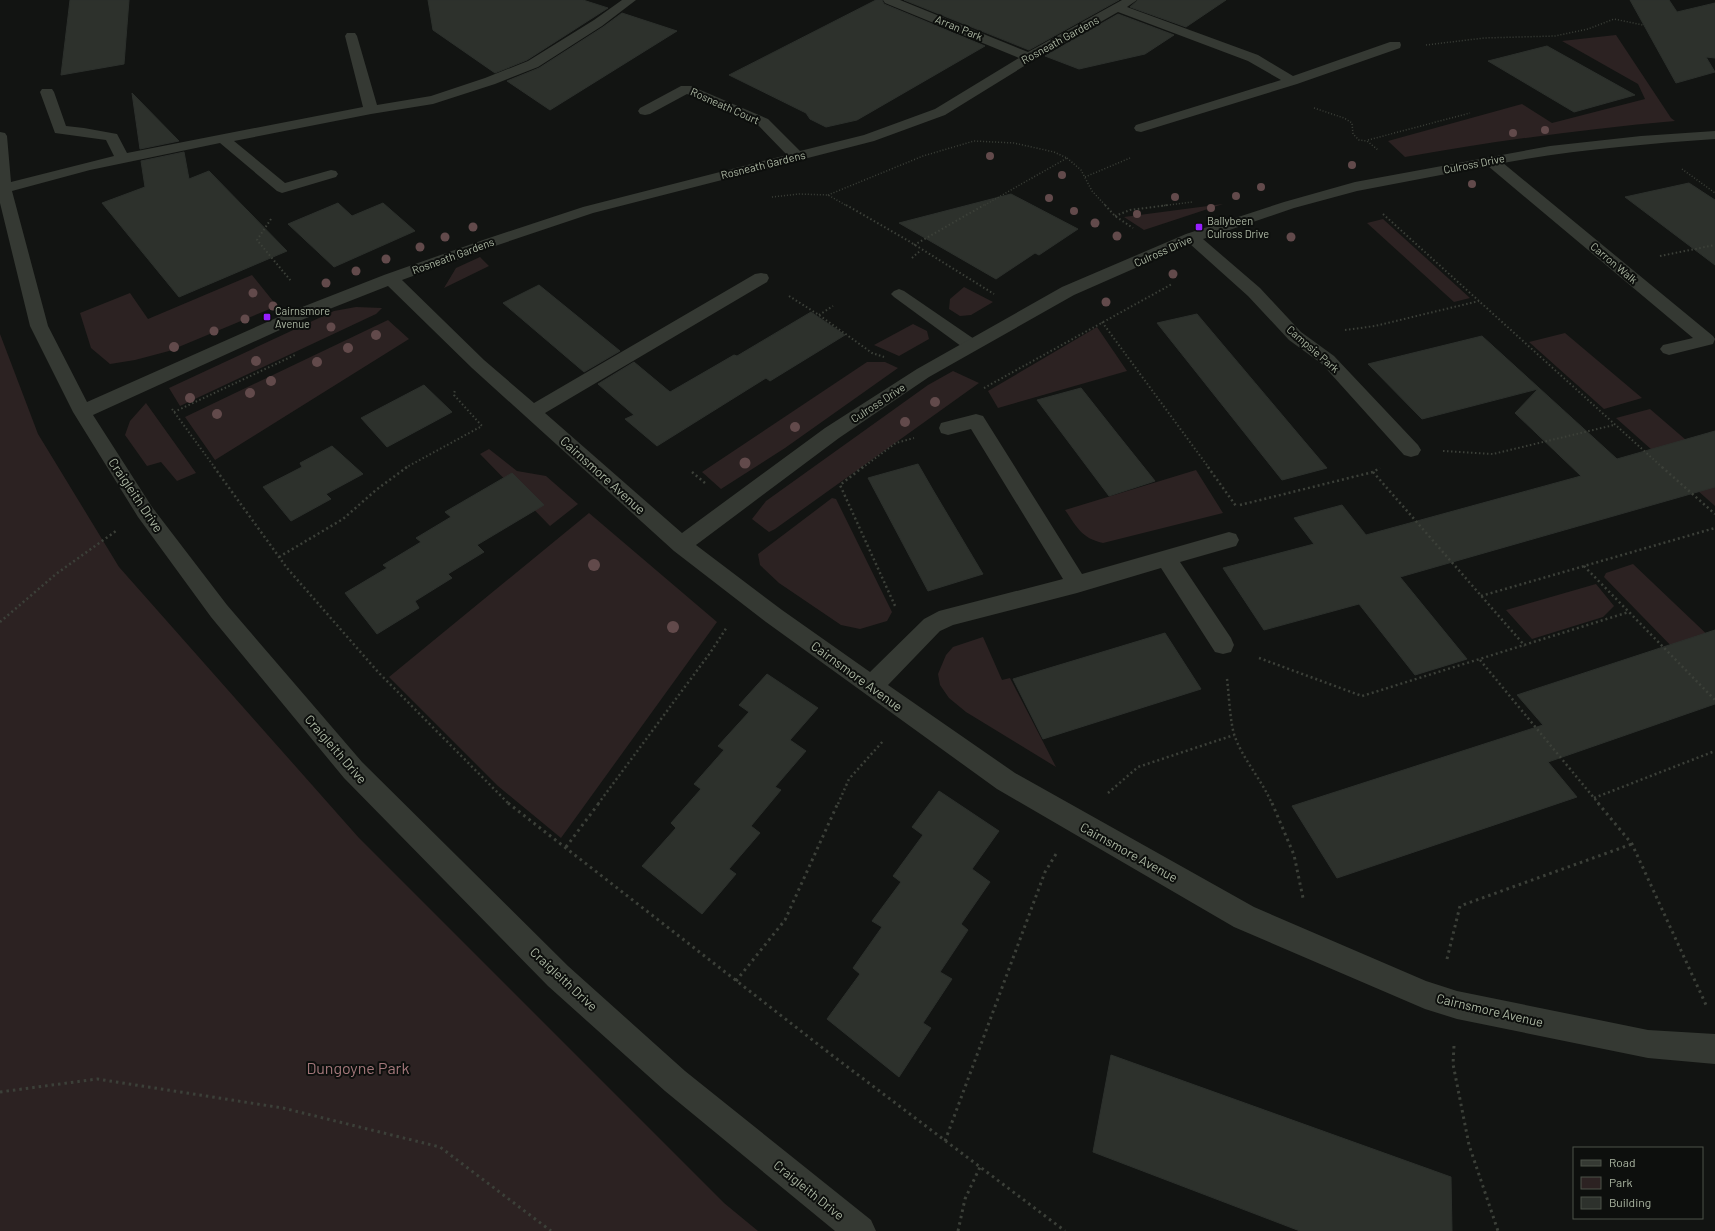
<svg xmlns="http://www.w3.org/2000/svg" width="1715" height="1231" font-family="Barlow,sans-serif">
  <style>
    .green { fill: #2c2222 }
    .building { fill: #2d312c; stroke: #2c302c }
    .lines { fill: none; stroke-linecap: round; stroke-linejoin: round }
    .path-far3 { stroke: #3c4039; stroke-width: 1.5; stroke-dasharray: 1 2; stroke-linecap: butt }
    .path-far2 { stroke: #3c4039; stroke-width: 2; stroke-dasharray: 1.5 2.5; stroke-linecap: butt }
    .path-far1 { stroke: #3c4039; stroke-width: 2.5; stroke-dasharray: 2 3; stroke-linecap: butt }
    .path { stroke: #3c4039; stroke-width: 3; stroke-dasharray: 2.5 4; stroke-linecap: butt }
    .service { fill: #353933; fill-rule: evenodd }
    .minor { fill: #353933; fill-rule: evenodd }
    .tree { fill: #624a4b }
    .poi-dot { fill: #971fff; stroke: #0d0f0d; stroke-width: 1.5 }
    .labels { text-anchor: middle; stroke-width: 4; stroke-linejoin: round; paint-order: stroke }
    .far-street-label { font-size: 11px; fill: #abb6a2; stroke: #0d0f0d }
    .far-poi-label { font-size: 11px; fill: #abb6a2; stroke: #0d0f0d; text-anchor: start }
    .street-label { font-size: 13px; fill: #abb6a2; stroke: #0d0f0d }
    .near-park-label { font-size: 16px; fill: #a3777a; stroke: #0d0f0d }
  </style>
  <rect width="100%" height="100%" fill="#121412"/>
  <!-- green -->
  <path class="green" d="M1616 35 1671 118 1675 121C1584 129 1495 141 1405 157L1388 141 1522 104 1552 123 1645 99 1638 84 1562 41Z
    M1223 204 1144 230 1124 217Z
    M1383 219 1470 298 1454 302 1367 223Z
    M480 257 489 266 444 288 456 268Z
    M252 275 277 306 169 351 135 360 110 364 91 348 80 313 130 293 148 319Z
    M964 287 993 302 971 315 960 316 949 309 950 299Z
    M356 307 382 308 376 314 180 406 169 388 334 311Z
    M388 320 409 339 215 460 185 417Z
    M913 324 927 331 929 339 899 356 874 345Z
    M1097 327 1127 371 998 408 988 391Z
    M1565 333 1642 398 1604 409 1529 342Z
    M0 334 38 434 119 567 359 838 724 1203 758 1231H0Z
    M867 362H885L898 368 785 448 721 489 702 472Z
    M953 371 979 383 775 529 769 532 752 519 766 501 928 385Z
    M146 403 196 473 177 481 161 462 147 466 125 435 130 421Z
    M1650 409 1715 465V506L1616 418Z
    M489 449 517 471 546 476 578 504 550 526 480 454Z
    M1196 470 1223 513 1103 543C1081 538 1077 527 1065 510Z
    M832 498 836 499 892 612 887 621 860 629 841 625 779 583 760 565 758 554Z
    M589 513 717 622 561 838 498 786 389 677Z
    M1633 564 1715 642V691L1604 577 1606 573Z
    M1596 584 1614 606 1603 617 1532 639 1506 610Z
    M983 637 1002 680 1010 678 1056 767 966 712 949 698 940 685 938 674 946 655 953 647Z"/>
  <!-- building -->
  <path class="building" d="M70 0H129L124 64 61 75Z
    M428 0H583L608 8 527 60 495 73 433 30Z
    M876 0H882L884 4 985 46 857 120 826 127 810 119 806 113 729 75Z
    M904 0H1119L1029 50Z
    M1138 0H1226L1186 27 1130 7Z
    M1630 0H1669L1677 12 1715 3V58L1706 57 1715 72 1676 83Z
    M622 13 677 31 550 110 507 81 539 68 603 27Z
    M1118 14 1174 35 1145 54 1079 69 1045 56Z
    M1547 46 1635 95 1574 112 1488 61Z
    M132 93 179 141 140 149Z
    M184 152 189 179 209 171 287 251 179 297 102 203 145 187 141 161Z
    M1689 183 1715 200V265L1625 197Z
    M1011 194 1078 229 1039 255 1035 253 996 279 899 223Z
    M338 203 352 216 383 203 415 231 334 267 288 224Z
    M539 285 620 351 584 372 503 303Z
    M811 312 845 335 770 381 766 378 657 446 625 419 634 415 598 384 634 362 670 392 734 355 737 356Z
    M1197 314 1305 442 1327 468 1282 480 1157 323Z
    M1482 336 1617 459 1715 431V487L1400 577 1467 659 1415 675 1359 604 1264 630 1223 568 1314 544 1294 518 1342 505 1366 535 1581 476 1515 413 1538 389 1422 419 1368 364Z
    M424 385 452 412 387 447 361 418Z
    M1081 388 1115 431 1155 481 1109 496 1037 400Z
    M332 446 363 474 326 494 331 499 291 521 263 487 302 467 300 463Z
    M918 464 933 490 983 574 928 591 868 478Z
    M512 473 544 505 477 545 484 552 448 574 452 578 415 601 419 608 377 634 345 593 387 568 383 565 421 542 416 538 451 517 445 512Z
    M1715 630V704L1548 762 1577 797 1337 878 1292 806 1543 725 1517 695Z
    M1165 633 1201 689 1043 739 1013 679Z
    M767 674 818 708 790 740 806 751 775 787 781 790 751 826 760 833 729 869 736 874 702 914 642 866 676 828 671 823 701 789 694 784 724 750 718 746 749 712 739 705Z
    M939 791 999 831 972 869 990 882 961 924 968 930 940 972 952 979 923 1023 931 1028 899 1077 827 1019 860 974 853 968 882 927 872 921 901 882 893 876 923 835 912 827Z
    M1111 1055 1451 1177 1452 1231H1300L1093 1152Z"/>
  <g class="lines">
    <!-- path-far3 -->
    <path class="path-far3" d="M1426 45 1484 38 1555 36 1588 29 1614 19 1643 25
      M1314 108 1344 118 1352 123 1353 134 1359 140 1367 141 1378 150
      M1368 140 1470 113
      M1067 158 1081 170 1092 191 1106 206
      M1682 169 1715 193
      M1085 177 1130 158
      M828 195 923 156 974 141 1014 143 1054 152 1067 158 983 206
      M772 197 799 194 828 195 847 206
      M1161 206 1192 202"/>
    <!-- path-far2 -->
    <path class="path-far2" d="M846 205 907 240 994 294
      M1105 205 1115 216 1133 228
      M1383 214 1663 468
      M1115 216 1130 210 1168 205
      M271 219 257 240 291 281
      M914 245 984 205
      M1660 256 1715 245
      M912 258 921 250
      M789 296 819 315 872 353 884 357
      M819 315 833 306
      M1102 322 1209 468
      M1345 330 1375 326 1479 301
      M984 388 1172 284
      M172 409 215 468
      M174 412 297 354
      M1443 451 1493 454 1614 425
      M405 468 482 426 454 395 455 389
      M862 468 896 443 914 438"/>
    <!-- path-far1 -->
    <path class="path-far1" d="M214 467 287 568 378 672 509 804
      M863 467 840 485 896 608
      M1208 467 1236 506
      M1662 467 1715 514
      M692 472 705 483
      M1373 472 1525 646
      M1240 505 1373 472 1380 468
      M279 557 343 519 376 490 407 467
      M1584 566 1715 700
      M1481 596 1715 528
      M0 622 56 574 116 531
      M1259 658 1362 696 1629 612
      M1480 660 1599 804
      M1227 679C1229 694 1230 724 1235 737 1244 761 1262 780 1272 804
      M1108 793 1138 767 1234 735
      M1594 798 1715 751
      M598 804 710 653 727 627
      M838 804 849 779 884 740"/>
    <!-- path -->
    <path class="path" d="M508 803 833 1056 1065 1231
      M1272 803 1294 855 1303 898
      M1598 803 1632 844 1707 1007
      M566 847 599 803
      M1447 959 1460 906 1632 844
      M736 981 785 920 838 803
      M1454 1046 1453 1064 1469 1145 1498 1231
      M0 1092 97 1079 283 1108 440 1147 551 1231
      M945 1141 1045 872 1056 854
      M958 1231 965 1199 980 1167"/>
    <!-- service -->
    <path class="service" d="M899 289 904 291 977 341 979 345 977 349 971 350 965 349 894 297 891 294 894 291Z"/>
    <!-- minor -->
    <path class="minor" d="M622 0H636L602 26 538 67 495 84 433 104 371 114 234 141 285 183 331 170 336 171 338 174 336 177 282 193 277 191 220 143 90 170 12 191 48 326 87 402 292 311 384 275 483 240 583 207 787 155 758 125 687 94 650 114 645 115 640 114 638 111 640 108 681 86H691L768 119 800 151 864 135 935 109 1019 58 885 3 883 0H900L1028 52 1122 0H1137L1127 7 1258 55 1293 76 1390 42H1400L1401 45 1400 48 1297 84 1141 132 1136 131 1134 128 1136 125 1281 80 1248 61 1118 12 1034 60 945 115 874 141 593 213 495 246 402 280 484 360 534 403 755 274 761 273 767 274 769 278 767 282 545 413 682 533 825 428 917 369 1062 287 1186 234 1284 202 1355 182 1550 146 1641 136 1715 131V139C1644 144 1573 150 1503 163L1713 336 1715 339 1713 344 1669 355 1663 353 1660 349 1663 345 1693 338 1488 166 1357 191 1294 208 1203 239 1260 288 1301 332 1334 356 1418 445 1421 450 1418 455 1411 457 1404 455 1322 364 1289 340 1248 296 1190 244 1074 295 929 377 839 438 696 545 782 610 870 672 924 619 939 611 1063 579 971 429 948 435 941 433 939 428 941 423 976 414 983 416 1082 574 1229 532 1236 534 1239 540 1236 546 1180 562 1231 638 1234 645 1231 652 1223 654 1215 652 1161 568 1077 593 953 625 940 631 888 685 1015 773 1254 907 1426 981 1457 991 1648 1030 1715 1034V1064L1648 1058 1457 1019 1425 1009 1234 927 997 789 766 622 674 551 472 368 388 286 304 319 93 415 152 507 227 605 362 762 568 966 685 1071 871 1220 876 1231H835L665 1091 548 986 344 778 211 617 138 517 73 412 30 326 0 203V132L5 133 7 136 11 182 114 156 106 140 55 133 40 92 42 89H52L54 92 66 126 84 128 117 134 127 153 363 107 345 36 347 33H355L357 36 377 105 431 96 485 78 528 61 594 20Z"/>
  </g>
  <!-- trees -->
  <g class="tree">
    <circle cx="1545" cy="130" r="4"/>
    <circle cx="1513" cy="133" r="4"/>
    <circle cx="990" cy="156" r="4"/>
    <circle cx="1352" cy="165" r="4"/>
    <circle cx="1062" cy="175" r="4"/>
    <circle cx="1472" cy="184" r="4"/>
    <circle cx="1261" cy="187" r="4"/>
    <circle cx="1236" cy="196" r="4"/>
    <circle cx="1175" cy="197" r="4"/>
    <circle cx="1049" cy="198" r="4"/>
    <circle cx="1211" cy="208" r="4"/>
    <circle cx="1074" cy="211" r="4"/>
    <circle cx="1137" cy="214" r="4"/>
    <circle cx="1095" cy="223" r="4.5"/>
    <circle cx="473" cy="227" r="4.5"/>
    <circle cx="1117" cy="236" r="4.5"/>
    <circle cx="445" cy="237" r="4.5"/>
    <circle cx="1291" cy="237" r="4.5"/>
    <circle cx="420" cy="247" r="4.5"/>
    <circle cx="386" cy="259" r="4.5"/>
    <circle cx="356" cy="271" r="4.5"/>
    <circle cx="1173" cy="274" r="4.5"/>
    <circle cx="326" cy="283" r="4.5"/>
    <circle cx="253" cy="293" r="4.5"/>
    <circle cx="1106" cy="302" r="4.5"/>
    <circle cx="273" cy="306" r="4.5"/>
    <circle cx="245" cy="319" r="4.5"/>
    <circle cx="331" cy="327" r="4.5"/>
    <circle cx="214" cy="331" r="4.5"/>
    <circle cx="376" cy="335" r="5"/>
    <circle cx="174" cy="347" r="5"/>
    <circle cx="348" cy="348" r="5"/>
    <circle cx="256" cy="361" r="5"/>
    <circle cx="317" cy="362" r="5"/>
    <circle cx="271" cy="381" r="5"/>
    <circle cx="250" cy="393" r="5"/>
    <circle cx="190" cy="398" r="5"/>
    <circle cx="935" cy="402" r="5"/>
    <circle cx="217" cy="414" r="5"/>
    <circle cx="905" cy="422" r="5"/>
    <circle cx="795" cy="427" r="5"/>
    <circle cx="745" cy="463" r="5.5"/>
    <circle cx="594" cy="565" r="6"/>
    <circle cx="673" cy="627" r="6"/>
  </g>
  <!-- markers -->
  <g class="poi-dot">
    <rect x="1195" y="223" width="8" height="8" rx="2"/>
    <rect x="263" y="313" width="8" height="8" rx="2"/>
  </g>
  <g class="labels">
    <!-- far-street labels -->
    <g class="far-street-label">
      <text transform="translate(959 28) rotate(22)" y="4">Arran Park</text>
      <text transform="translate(1060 40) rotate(-29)" y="4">Rosneath Gardens</text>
      <text transform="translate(725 106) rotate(24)" y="4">Rosneath Court</text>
      <text transform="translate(1474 164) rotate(-11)" y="4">Culross Drive</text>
      <text transform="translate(763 165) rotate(-14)" y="4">Rosneath Gardens</text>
      <text transform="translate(1163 251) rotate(-24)" y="4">Culross Drive</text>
      <text transform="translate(453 256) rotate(-20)" y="4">Rosneath Gardens</text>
      <text transform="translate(1614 263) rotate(40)" y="4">Carron Walk</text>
      <text transform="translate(1313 349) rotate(41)" y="4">Campsie Park</text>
      <text transform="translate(878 403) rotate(-33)" y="4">Culross Drive</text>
    </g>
    <!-- far-poi labels -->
    <g class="far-poi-label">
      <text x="1207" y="225">Ballybeen<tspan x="1207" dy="13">Culross Drive</tspan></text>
      <text x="275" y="315">Cairnsmore<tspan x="275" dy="13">Avenue</tspan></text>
    </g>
    <!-- street labels -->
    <g class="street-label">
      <text transform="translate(603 475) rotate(42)" y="5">Cairnsmore Avenue</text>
      <text transform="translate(136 495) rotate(56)" y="5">Craigleith Drive</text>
      <text transform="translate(857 676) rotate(36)" y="5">Cairnsmore Avenue</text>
      <text transform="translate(336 749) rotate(49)" y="5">Craigleith Drive</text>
      <text transform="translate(1129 852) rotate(29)" y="5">Cairnsmore Avenue</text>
      <text transform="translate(564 979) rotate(43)" y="5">Craigleith Drive</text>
      <text transform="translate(1490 1010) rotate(13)" y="5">Cairnsmore Avenue</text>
      <text transform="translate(809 1190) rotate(39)" y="5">Craigleith Drive</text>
    </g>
    <!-- near-park labels -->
    <g class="near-park-label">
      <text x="358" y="1074">Dungoyne Park</text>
    </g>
  </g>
  <!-- legend -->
  <rect x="1573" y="1147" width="130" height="72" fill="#0d0f0d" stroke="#4c5249"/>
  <rect x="1581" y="1160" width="20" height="6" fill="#353933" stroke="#4c5249"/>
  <text x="1609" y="1167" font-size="12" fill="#abb6a2">Road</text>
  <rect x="1581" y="1177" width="20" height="12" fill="#2c2222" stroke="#4c5249"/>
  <text x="1609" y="1187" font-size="12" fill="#abb6a2">Park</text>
  <rect x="1581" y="1197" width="20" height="12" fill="#2d312c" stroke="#4c5249"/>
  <text x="1609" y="1207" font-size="12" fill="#abb6a2">Building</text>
</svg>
